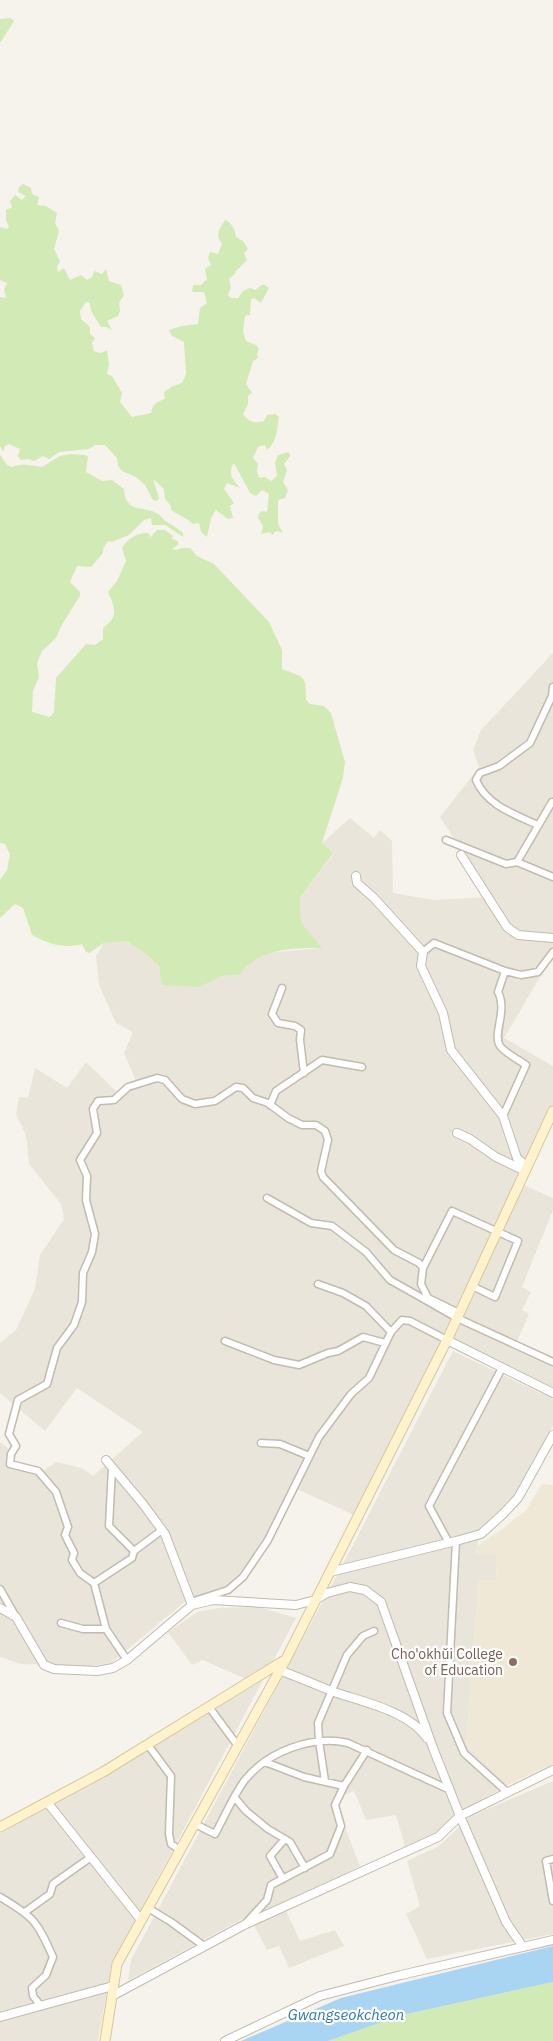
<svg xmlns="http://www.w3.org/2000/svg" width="553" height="2041" font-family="'IBM Plex Sans',sans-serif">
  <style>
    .residential { fill: #eae5da }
    .education { fill: #efe8d6 }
    .green { fill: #d2eab5 }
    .water { fill: #a9d4f2 }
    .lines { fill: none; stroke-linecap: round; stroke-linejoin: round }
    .minor-casing { stroke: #c2bbae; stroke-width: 9 }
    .tertiary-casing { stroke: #c2bbae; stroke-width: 10 }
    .secondary-casing { stroke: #d6c79b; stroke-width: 11 }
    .minor { stroke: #fff; stroke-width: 6 }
    .tertiary { stroke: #fff; stroke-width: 8 }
    .secondary { stroke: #fff3cd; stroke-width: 9 }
    .education-dot { fill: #8d6e63; stroke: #fff; stroke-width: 2 }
    .labels { text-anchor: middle; stroke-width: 4.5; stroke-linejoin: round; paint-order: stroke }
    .education-label { font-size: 14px; fill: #785e54; stroke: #fff; text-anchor: end }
    .water-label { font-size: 15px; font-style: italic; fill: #2e7ab2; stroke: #fff }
  </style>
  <rect width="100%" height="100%" fill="#f6f3ec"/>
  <!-- residential -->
  <path class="residential" d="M553 653V955L504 1038 553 1066V1105L519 1183 553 1198V1210L522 1287 531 1292 522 1310 529 1314 517 1341 553 1360V1387L455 1341 442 1345 354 1515 290 1486 267 1535 241 1572 227 1586 187 1600 111 1663 91 1666 21 1664 0 1657V1442L8 1448 5 1464 36 1475 57 1462 82 1468 93 1476 143 1432 77 1388 45 1431 0 1393V1343L16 1330 35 1289 40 1255 64 1219 61 1204 29 1164 26 1135 16 1114 19 1097 28 1098 35 1068 67 1088 86 1062 118 1093 136 1081 124 1053 133 1032 116 1023 99 985 96 956 104 943 126 941 145 953 159 966 200 987 222 976 239 975 248 964 266 953 321 948 301 922 300 898 333 854 322 843 350 818 374 838 380 830 392 841 393 893 434 900 491 897 440 817 479 767 473 750 481 730Z
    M453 1351 553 1399V1426L514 1495 480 1530 476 1554H497L496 1580H479L466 1744 508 1785 453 1816 436 1834 405 1847 396 1815 366 1820 354 1791 334 1800 360 1866 284 1906 300 1941 335 1930 344 1946 289 1968 279 1946 267 1950 254 1925 249 1929 242 1919 128 1981 131 1960 353 1545Z
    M259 1607 296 1618 112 1964 98 2041H0V1833L257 1684 203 1660 192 1665 168 1632 197 1612 218 1608Z
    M553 1781V1934L427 1959 406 1914 420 1906 407 1861 439 1846 471 1816Z"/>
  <!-- education -->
  <path class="education" d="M542 1484 553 1485V1764L508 1785 466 1744 479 1580H496L497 1554H476L477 1546 501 1530 526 1510Z"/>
  <!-- green -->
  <path class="green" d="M11 18 14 21 0 43V19Z
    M23 184 31 188 32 194 39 197 37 205 46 206 57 213 55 223 59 231 54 249 60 261 57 267 58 272 64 268 70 280 81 275 87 280 92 277 94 271 102 274 106 269 109 281 121 285 124 295 119 303 120 311 118 316 107 321 112 330 106 327H101L91 311 90 303 86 302 80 311 81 319 90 327V334L95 338 92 343 94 351 101 353 107 350 109 364 107 374 112 376 122 393 120 402 132 417 151 413C153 404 156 402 165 399L164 392 173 386 182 383 186 374 184 342 172 336 169 330 181 326 198 324 200 308 207 303 204 292H192L193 285H201L207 279 205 269 211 265 208 258 210 252 218 254 222 244 218 237 219 230 225 220C232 223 235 229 236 237L243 241 248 249 244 253 247 260 236 271 235 274 229 279 231 287 228 295 231 298H238L243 291 250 288 255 290 263 284 269 288 261 303 254 298 251 299 250 315 245 316 243 331 246 341 256 345 259 349 257 353 258 358 253 361 246 384 252 393 248 396V404L243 414C249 422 254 424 264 421L267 415 275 414 279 417C277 429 277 442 267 450L265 445 258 447 253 458 258 464 257 471 259 478 265 477 271 481 277 476 275 463 278 455 289 452 290 456 284 464 287 470 283 482 288 490 285 498 278 500V524L283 533 276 531 272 535 270 532 261 534 263 526 258 518 259 513 262 511 267 512 269 494 262 490 256 496 250 493 234 463C227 473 233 480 240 488L227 483 224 489 234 503 230 506 233 518 228 519 216 510 211 518 207 537 201 532 199 523 193 524C184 516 180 516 171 510V506L165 499 164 489 153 479 159 498 157 501 153 500 145 485 136 477 122 471 118 466 117 458 105 445H95L89 449 59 452 49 459 43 456 34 461 28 459 21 460 18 456 20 449 9 444 5 446 3 452 0 446V297L6 298 4 290 7 283 0 280V227L7 229 9 227 6 220V210L12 207 10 201 15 195 22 200 26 196 18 192 19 187Z
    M71 454 86 455 88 457 86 472 102 481 112 480 124 489C125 514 144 505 158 514 162 516 163 520 167 522 172 525 177 528 183 533V537L165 525H152L151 518 144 520 129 535 112 542 108 541 103 549V553L91 567 77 566 70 582 80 592V596L61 626 56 638 42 651 37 663 39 677 33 691 32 712 50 717 54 712 56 678 86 644 95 645 103 639V628C119 616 115 608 108 592L117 581 126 561 122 548C127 539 138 532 148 533L151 537 157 530H165L173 536 172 539 178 541V545L172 549 176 550 182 548H190L197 556 214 564 269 622 282 650V669C305 678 306 674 306 700L310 704 324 706 331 713 345 762 343 778 322 843 333 853 300 898 301 922 322 948C289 948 261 948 239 975L222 976 200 987 162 985 159 966 145 953 126 941 104 943 89 953 86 952 82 944C65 949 48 944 32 935L23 908 15 904 0 918V880L7 870 10 854 5 844 0 843V455L7 465 11 467C23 463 31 465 42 467L60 456Z
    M553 1982V2041H328L402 2015Z"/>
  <!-- water -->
  <path class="water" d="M553 1946V1982L402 2015 328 2041H241L341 1998Z"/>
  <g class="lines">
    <!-- minor casing -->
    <g class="minor-casing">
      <path id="minor" d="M538 825C516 815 486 805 476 780L480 773 499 766 530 743 552 696 553 687
        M446 840 506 864 517 862 553 877
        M517 862 552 802H553
        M423 952 434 943 505 971 521 975 538 972 553 952
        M282 988 272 1014 278 1023 295 1026 301 1030 300 1040 304 1073
        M270 1105 276 1091 322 1060 362 1067
        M503 1116 526 1065C519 1060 505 1053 500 1046 492 1034 508 1011 498 992L505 971
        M267 1198 311 1223 332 1226 366 1252 390 1280 415 1294 457 1318 553 1362
        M318 1284 343 1293 366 1306 391 1332
        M459 1313 428 1298 421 1284 423 1268 452 1211 518 1241 495 1297 472 1286
        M225 1341 274 1360 299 1365 328 1353 338 1351 363 1337 385 1343
        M261 1443 280 1444 309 1456
        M112 1468 109 1526 134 1551
        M456 1541 447 1713 464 1753 507 1792
        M449 1543 429 1506 502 1368
        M94 1583 80 1573 72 1560 74 1553 65 1535 68 1527 56 1492 38 1471 10 1464 11 1454 16 1446 9 1434 18 1400 47 1384 57 1348 74 1325 82 1302 83 1273 92 1252 95 1234 86 1200 87 1176 80 1160 97 1133 93 1109 98 1101 114 1100 128 1087 157 1078 165 1080 182 1099 195 1104 215 1101 236 1087 243 1088 253 1098 268 1103 288 1118 302 1125H316L325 1131 328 1140 321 1171 323 1177 394 1250 419 1263 423 1268
        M0 1589 16 1617
        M191 1602 228 1590 243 1577 268 1540 319 1437 351 1394 369 1378 391 1332 402 1320 410 1321 447 1340
        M61 1623 83 1629H106
        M127 1660 106 1629 94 1583 132 1558 134 1551 162 1530
        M209 1707 238 1746
        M148 1745 171 1776 169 1834 171 1844 180 1850
        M265 1762 304 1777 344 1786
        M325 1781 319 1741 318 1723 347 1655 363 1636 374 1631
        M235 1798 246 1811 268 1829 290 1842 305 1868
        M195 1824 215 1834C224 1818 234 1794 245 1780 268 1751 313 1735 348 1743L450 1790
        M553 1859 546 1861 553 1901
        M283 1879 270 1856 285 1839
        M0 1897C34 1917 37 1921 53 1957L46 1975 32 1988 33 1996 41 2006
        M148 1908 171 1922 204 1946
        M25 1912 50 1894 53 1884 91 1857
        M246 1923 267 1900 271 1885 330 1854 341 1826 335 1805 344 1786 367 1750"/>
    </g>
    <!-- tertiary casing -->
    <g class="tertiary-casing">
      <path id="tertiary" d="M461 855 507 927 518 935 553 938
        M356 876 357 883 374 898 423 952 421 966 443 1013 451 1050 503 1116 517 1158 527 1167
        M457 1133 470 1139 496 1157 525 1171
        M447 1340 553 1393
        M106 1460 143 1504 165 1534 192 1605
        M330 1572 456 1541 481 1534 503 1514 518 1498 553 1435
        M0 1608 16 1617 44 1665 54 1669 97 1671 113 1668 127 1660 192 1605 213 1600 296 1605 315 1600 327 1593 350 1587 365 1590 381 1602 433 1748 460 1816 506 1922 523 1947
        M279 1670C298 1677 316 1685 334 1692 363 1702 409 1711 427 1738
        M47 1802 141 1920
        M112 1996 244 1925 438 1837 460 1816 553 1770
        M0 2017 113 1986
        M225 2041 320 1996 401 1975 553 1940"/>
    </g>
    <!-- secondary casing -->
    <g class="secondary-casing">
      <path id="secondary" d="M0 1827 103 1772 283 1661
        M105 2041 117 1964 286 1659 447 1340 553 1111"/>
    </g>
    <!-- minor -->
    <use href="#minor" class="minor"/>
    <!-- tertiary -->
    <use href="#tertiary" class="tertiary"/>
    <!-- secondary -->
    <use href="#secondary" class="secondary"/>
  </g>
  <!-- markers -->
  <circle class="education-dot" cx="513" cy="1662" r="5"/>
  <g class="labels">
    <!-- education labels -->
    <g class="education-label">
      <text x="503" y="1659">Cho'okhŭi College<tspan x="503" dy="16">of Education</tspan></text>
    </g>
    <!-- water labels -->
    <g class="water-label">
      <text x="346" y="2020">Gwangseokcheon</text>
    </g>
  </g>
</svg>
